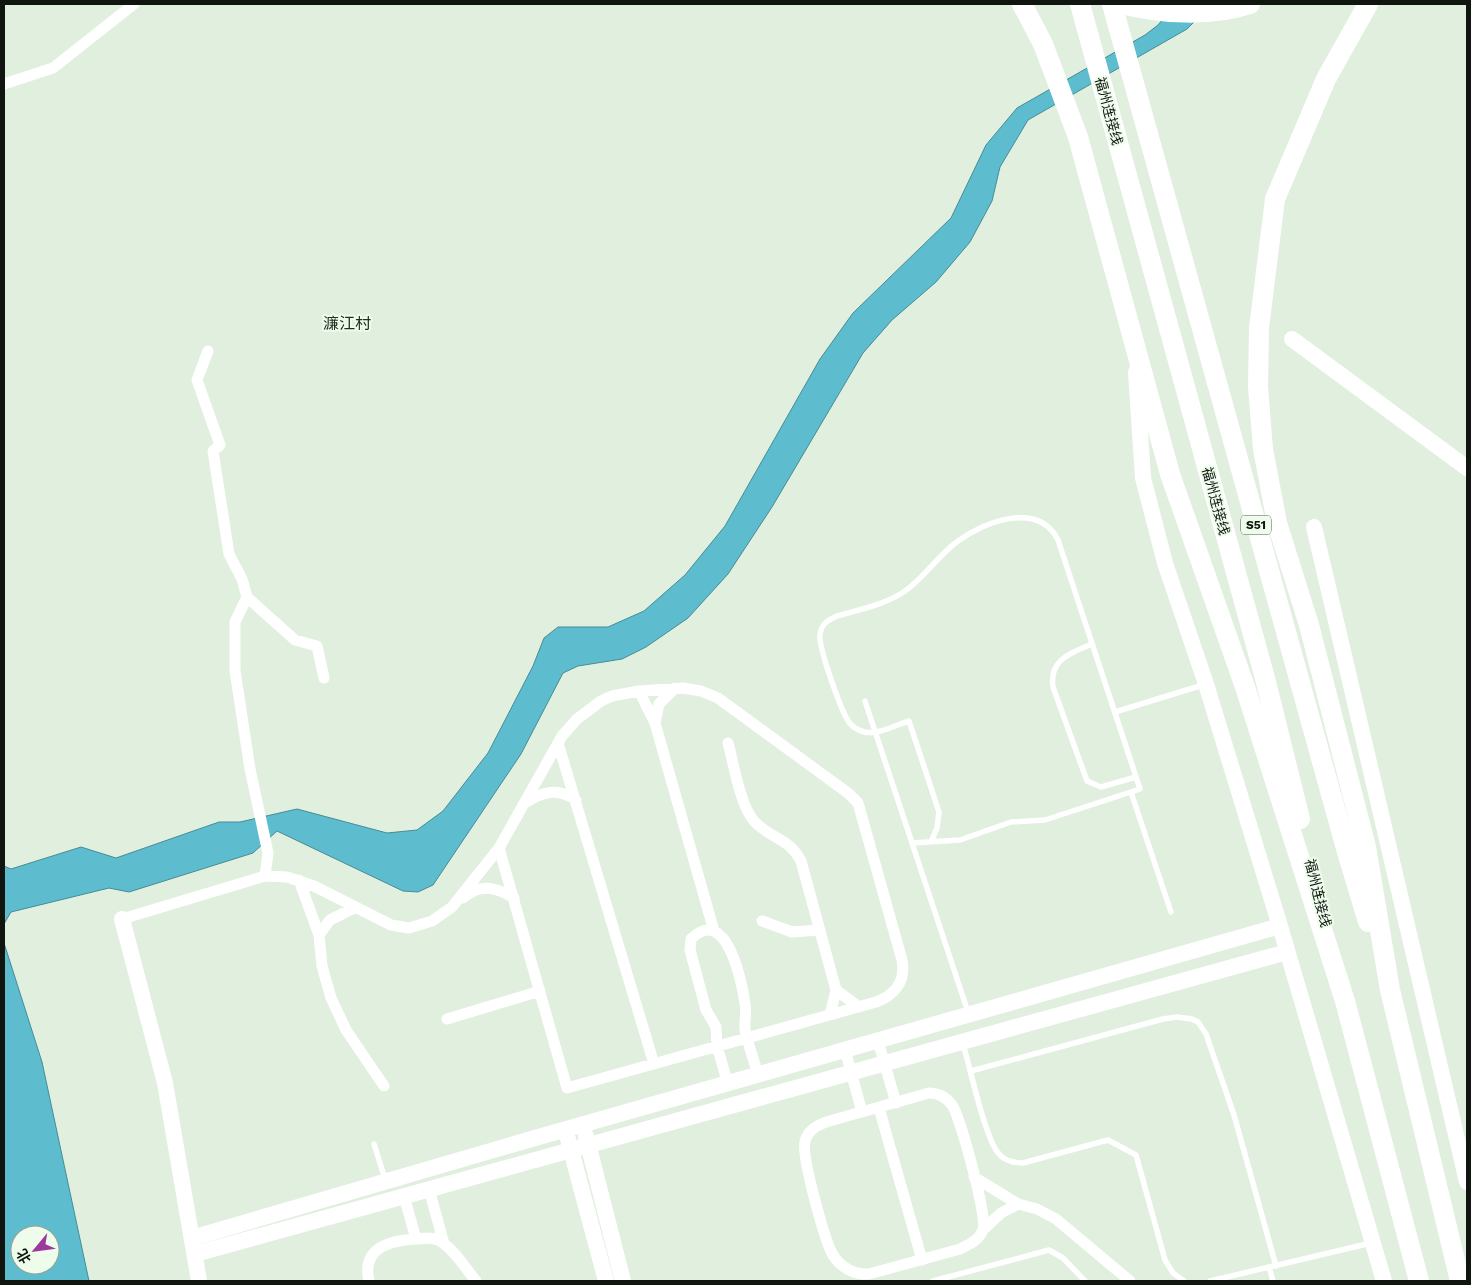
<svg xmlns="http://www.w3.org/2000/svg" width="1471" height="1285" font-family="'Work Sans','Noto Sans SC',sans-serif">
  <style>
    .water { fill: #5dbdcf; stroke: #468b96; fill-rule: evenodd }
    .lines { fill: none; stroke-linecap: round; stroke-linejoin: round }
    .lane { stroke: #fff; stroke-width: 5.5 }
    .street { stroke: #fff; stroke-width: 11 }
    .secondary { stroke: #fff; stroke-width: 16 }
    .highway { stroke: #fff; stroke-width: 20 }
    .labels { text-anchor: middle; stroke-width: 4; stroke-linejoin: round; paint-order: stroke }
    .shield { fill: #eefcec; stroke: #535a52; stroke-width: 1 }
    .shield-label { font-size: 12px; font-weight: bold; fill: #101510 }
    .street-label { font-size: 14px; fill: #101510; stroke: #eefcec }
    .quarter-label { font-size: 16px; fill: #232e22; stroke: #eefcec }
  </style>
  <rect width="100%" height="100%" fill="#e1efdf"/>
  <!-- water -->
  <path class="water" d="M1176 4H1212L1187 29 1028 120 1000 167 992 201 970 242 936 282 892 320 863 353 772 507 728 574 688 618 646 647 622 659 578 666 563 673 521 754 433 885 418 892 403 891 277 831 253 853 129 892 109 888 11 912 4 924V866L11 869 81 847 116 858 219 822H240L297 809 387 833 417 830 443 811 488 753 533 666 544 638 558 627H608L644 611 685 575 725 526 820 359 853 313 951 218 986 145 1017 108 1145 35 1158 25Z
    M4 943 42 1062 89 1281H4ZM20 1235H50V1265H20Z"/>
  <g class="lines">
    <!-- lane -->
    <path class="lane" d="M1092 644C1071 653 1049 659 1053 687L1087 781 1101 787 1136 777
      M865 701 968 1012
      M1115 712 1203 685
      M1131 792 1171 912
      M912 843 960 840 1011 822 1045 820 1140 789 1058 540C1039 501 985 521 958 541 937 556 923 580 902 593 883 605 858 610 837 616 828 620 821 624 820 635 818 646 840 707 847 719 850 725 857 730 864 732 878 735 896 725 909 721L939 812 937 828 931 842
      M963 1044C970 1067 985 1139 999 1154 1005 1161 1014 1163 1023 1163L1108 1140 1136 1155 1165 1260 1173 1273 1184 1281
      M971 1071 1163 1019 1177 1017 1192 1019 1198 1022 1206 1034 1234 1115 1276 1266
      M374 1144 385 1179
      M1269 1267 1273 1281
      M933 1281 1049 1250 1063 1258 1085 1281
      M1210 1281 1371 1243"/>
    <!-- street -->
    <path class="street" d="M4 84 53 68 134 4
      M208 351 197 380 220 445 213 451 229 554 242 579 247 597 235 622V671L250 769 268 853 265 876
      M247 597 295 640 317 646 324 678
      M639 691 655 723 714 931
      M655 723 659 704 675 688
      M558 743 654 1064
      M728 743C734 765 740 805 754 821 769 838 788 837 801 861L836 990 830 1015
      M525 803C543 791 558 788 576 800
      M299 880 319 935 322 966 331 998 346 1030 384 1086
      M463 898C480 883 496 887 514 898
      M122 919 265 876 287 877 314 886 391 925 409 928 432 921 452 907 499 848 562 736 577 719 601 701 612 696 639 691 683 688 701 691 718 698 848 793 858 803 902 960C906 981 895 995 876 1002L567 1088 499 848
      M762 921 792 932 820 930
      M319 935 330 920 356 907
      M836 990 859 1007
      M447 1019 540 991
      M878 1041 896 1103
      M845 1050 862 1112
      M728 1084 717 1046 716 1027 706 1010 690 950 691 939C726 904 742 981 745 1004 747 1013 744 1021 745 1030 748 1045 754 1060 758 1075
      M929 1093C938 1093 946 1097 952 1105 960 1116 988 1218 983 1230 979 1240 970 1244 960 1249L869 1274C855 1275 841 1268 833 1255 825 1242 801 1155 805 1142 807 1131 816 1126 826 1122Z
      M879 1108 922 1260
      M974 1177 1018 1204 1037 1209 1056 1219 1130 1281
      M429 1189 444 1244
      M404 1196 416 1239
      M983 1230 1001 1213 1018 1204
      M369 1281C361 1247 391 1240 418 1239 425 1238 433 1237 440 1241 454 1249 466 1269 476 1281"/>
    <!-- secondary -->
    <path class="secondary" d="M1292 339 1467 468
      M1136 372 1143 478 1165 563 1206 684 1280 926 1384 1281
      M1314 527 1467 1182
      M122 919 165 1083 199 1281
      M586 1136 623 1281
      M568 1139 606 1281
      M192 1238 528 1140 1280 926
      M195 1254 1287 952"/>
    <!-- highway -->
    <path class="highway" d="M1022 4 1043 44 1078 137 1170 474 1245 687 1345 1001 1419 1281
      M1080 4 1266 682 1300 819
      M1112 4 1347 852 1368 922
      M1121 4C1162 14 1210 17 1250 4
      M1368 4 1326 79 1275 199 1259 328 1258 387 1263 449 1277 523 1309 625 1366 847 1390 990 1460 1281"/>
  </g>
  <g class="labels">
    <!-- shield labels -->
    <rect class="shield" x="1241" y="515.5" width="30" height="19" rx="4"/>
    <g class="shield-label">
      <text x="1256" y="529">S51</text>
    </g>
    <!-- street labels -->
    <g class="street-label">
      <text transform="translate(1109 111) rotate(75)" y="5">福州连接线</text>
      <text transform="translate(1216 501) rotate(75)" y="5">福州连接线</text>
      <text transform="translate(1318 893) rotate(76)" y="5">福州连接线</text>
    </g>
    <!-- quarter labels -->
    <g class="quarter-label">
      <text x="347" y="329">濂江村</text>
    </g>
  </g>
  <!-- border -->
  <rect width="1471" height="1285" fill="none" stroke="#101510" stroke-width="10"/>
  <!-- north arrow -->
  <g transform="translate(35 1250) rotate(241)"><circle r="24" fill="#eefcec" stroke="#95a094"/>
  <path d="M0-4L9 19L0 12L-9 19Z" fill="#9c399f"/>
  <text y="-8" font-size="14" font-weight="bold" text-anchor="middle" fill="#101510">北</text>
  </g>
</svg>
